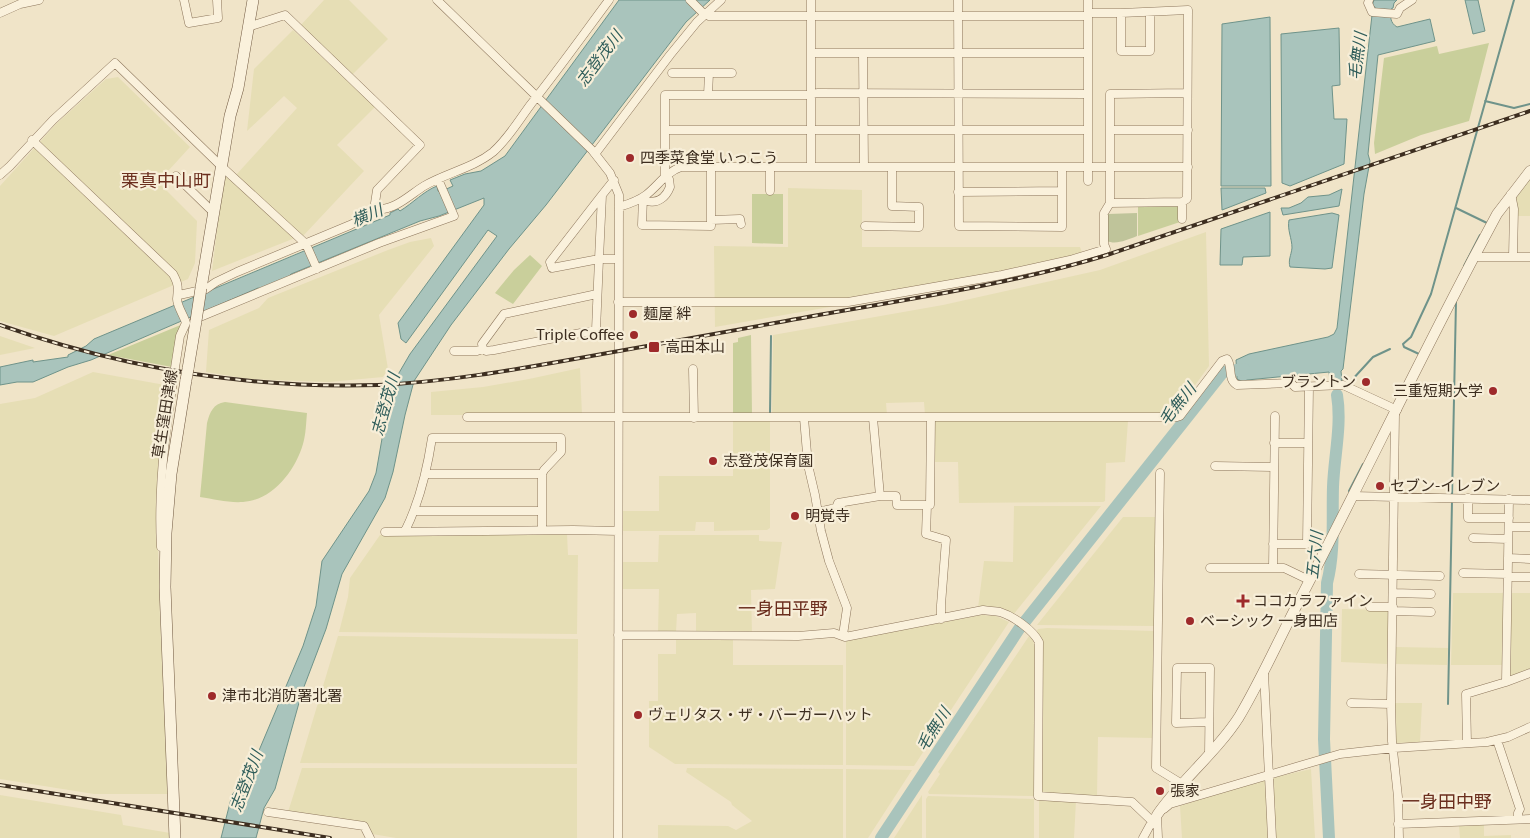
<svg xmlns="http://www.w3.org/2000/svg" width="1530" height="838" font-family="Georgia,'Noto Sans JP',serif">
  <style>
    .farmland { fill: #e6deb5 }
    .green { fill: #c9cf9b }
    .cemetery { fill: #bfc49a }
    .water { fill: #a9c4bc; stroke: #6f938a }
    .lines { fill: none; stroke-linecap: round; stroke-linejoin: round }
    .stream { stroke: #6f938a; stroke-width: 2 }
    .river { stroke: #a9c4bc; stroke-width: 12 }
    .minor-casing { stroke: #8d765c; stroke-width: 9 }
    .tertiary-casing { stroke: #8d765c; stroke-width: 11 }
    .secondary-casing { stroke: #6f573f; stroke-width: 12 }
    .minor { stroke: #faf1dc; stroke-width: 8 }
    .tertiary { stroke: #faf1dc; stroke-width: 10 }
    .secondary { stroke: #faf1dc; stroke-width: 11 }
    .rail-casing { stroke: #3d2e20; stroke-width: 4 }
    .rail { stroke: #f7eed8; stroke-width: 2; stroke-dasharray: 5.5; stroke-linecap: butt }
    .secondary-bridge-casing { stroke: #6f573f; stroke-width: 12; stroke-linecap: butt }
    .secondary-bridge { stroke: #faf1dc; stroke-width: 11 }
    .poi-dot { fill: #9e2a2b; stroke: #f7eed8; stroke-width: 2 }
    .labels { text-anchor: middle; stroke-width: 4.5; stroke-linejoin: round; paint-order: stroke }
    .poi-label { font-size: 15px; fill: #3d2e20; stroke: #f7eed8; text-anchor: start }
    .street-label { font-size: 15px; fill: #3d2e20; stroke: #f7eed8 }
    .water-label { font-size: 16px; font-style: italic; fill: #2f5d5a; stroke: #f7eed8 }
    .quarter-label { font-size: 18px; fill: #6b2e1e; stroke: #f7eed8 }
  </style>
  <rect width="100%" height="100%" fill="#f0e4c8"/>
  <!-- farmland -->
  <path class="farmland" d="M324 0H349L388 39 352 75 300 26Z
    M293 30 375 107 337 145 364 171 303 236 236 175 297 108 284 96 247 131 254 69Z
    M118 77 190 147 158 182 197 221 195 263 188 279 54 336 0 321V186L56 124 106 79Z
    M224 173 295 238 212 271Z
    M1529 180H1530V216H1517L1516 196Z
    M788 188 862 190V247H1080L1083 255 847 304 715 327 714 246 788 247Z
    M1206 232 1209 366 1174 414 925 415 924 402 886 403 887 415H772L773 335 943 305 1100 270Z
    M431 238 434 246 379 315 388 369 383 377 329 382 249 379 206 372 209 330 259 308 268 298 388 250 410 242Z
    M0 336 35 348 0 355Z
    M580 368 582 415H431V392L483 387 529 379Z
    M93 372 165 385 157 511 160 619 169 794H94L0 779V404L35 398Z
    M733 420 770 421V528L767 530 714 531V522H696L695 531H621V511H659V476H733Z
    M933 421H1128L1125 462 1106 463 1105 501 1103 502 959 503 958 462H933Z
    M1014 506H1101L1013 615 978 608 984 561 1013 562Z
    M1123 517H1157L1155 626 1037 625Z
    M567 534 568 555H578L577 634 339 632 348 597 350 578 380 535Z
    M659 535H759V541L782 542 775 589 751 590 752 634 696 632V613L677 614 676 632H658L659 589H621V562H658Z
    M1453 593H1505L1503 665H1451Z
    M1511 593H1530V671L1509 679Z
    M1342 609 1389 610 1387 664 1341 662Z
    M982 615 996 616 1009 622 914 766 846 765V642L848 640Z
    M1047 628 1155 631 1153 738 1098 737 1097 796 1044 793 1041 790 1043 647 1042 641 1036 632 1038 629Z
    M338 636 578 639 577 764 300 763Z
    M1029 636 1033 640 1035 648 1034 796 929 794 928 792 940 774 938 772Z
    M676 640H733V665H843V765L675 764 649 747V701H658V654H676Z
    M1396 647 1448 648 1447 665 1396 664Z
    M1395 703H1422L1420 742 1396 743Z
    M302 768H577V838H396L372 834 365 822 288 812Z
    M687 768 843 769V838H658V825L728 826 736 830 752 821 732 805 731 802 686 772Z
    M846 769 912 770 868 838H846Z
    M1311 769 1315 838H1275L1272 778Z
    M1263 779 1266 782 1269 838H1182L1180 806Z
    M0 795 121 815 123 825 170 833V838H0Z
    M922 795V838H894Z
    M928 796 1034 799V838H926V799Z
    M1040 799 1076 801 1074 838H1039V801Z
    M1484 823V836L1511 835V838H1460L1459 825Z"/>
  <!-- green -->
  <path class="green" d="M1489 43 1469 121 1421 135 1375 154 1374 143 1384 58 1437 46 1439 54Z
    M752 194H783V244L752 243Z
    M1138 206H1180V222L1138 236Z
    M530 255 542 266 513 304 495 293 514 270Z
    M183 324 172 367 108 355Z
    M751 335 752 415H733V343L738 342V338Z
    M225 402 307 413C306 423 306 434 303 444 295 471 273 500 243 502 228 503 214 499 200 497L207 423C210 412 213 404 225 402Z"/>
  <!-- cemetery -->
  <path class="cemetery" d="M1137 213V236C1127 240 1116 245 1107 241L1108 214Z"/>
  <!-- water -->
  <path class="water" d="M619 0H710L686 22 546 205 509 249 451 325 414 381 405 415 393 472 385 498 342 574 326 629 302 692 275 789 264 808 256 838H221L232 795 248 774V765L255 760 303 646 316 606 322 561 369 491 376 473 390 393 389 390 410 354 497 236 488 230 406 343 401 339 398 323 484 205V198L439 216 420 221 291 274 288 277 261 289 258 288 91 360 68 367 33 382H17L0 385V367L33 360V362L68 357V355L86 346 94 339 390 215V213L398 209 400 211C413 203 424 191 437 186L438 191 440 192 453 186 450 180 465 174 481 171 505 156Z
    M1374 0H1397L1394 3 1393 8 1391 9C1390 16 1390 23 1397 27L1430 19 1435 41 1378 55 1368 154 1370 161 1364 194 1343 369 1341 371 1342 381 1330 382 1329 372 1247 380 1243 382 1237 379 1236 360 1249 354 1328 337 1334 334 1337 328 1372 15H1374L1375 7 1372 6Z
    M1465 0H1478L1485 31 1473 34Z
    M1270 17 1271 186H1221L1222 24Z
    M1339 28 1340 85 1332 86 1334 119H1347L1344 164 1290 186 1282 183 1281 34Z
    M1221 188H1265L1266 193 1222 210Z
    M1342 189 1339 206 1283 215 1281 208H1289L1301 203 1308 197 1329 195Z
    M1270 212V256L1243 257 1242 265H1220L1221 229Z
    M1332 213 1339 215 1332 268 1325 269 1290 267C1288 260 1291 256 1292 248 1292 238 1287 230 1289 220Z"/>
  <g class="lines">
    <!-- stream -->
    <path class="stream" d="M1485 101 1514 108 1530 104
      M1456 208 1487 223V224
      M1464 266 1480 235
      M1419 354 1404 347 1403 344 1411 337 1431 294 1514 0
      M1351 381 1373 357 1390 349
      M1337 387V395
      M770 414 771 336
      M1349 491 1363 464
      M1452 497 1456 301
      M1448 704 1452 501"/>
    <!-- river -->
    <path class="river" d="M881 838 1019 629 1223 372 1244 369
      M1329 838 1324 739 1327 583C1335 552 1332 519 1333 487 1334 457 1342 425 1337 395"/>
    <!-- minor casing -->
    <g class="minor-casing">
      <path id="minor" d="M184 0 189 23 218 18 217 0
        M437 0 592 150 610 173 619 195 618 838
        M690 0 702 12 709 16H1087
        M811 0V167
        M958 0 959 226 1062 227V167
        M1088 0V181
        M1369 0 1368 3 1372 12 1397 14 1400 8 1412 0
        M0 13 20 4 39 0
        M1088 13H1121L1188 10 1187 199 1182 202 1110 203
        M1121 13V51H1150V12
        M248 27 285 15 420 145 377 190 375 203 377 209C394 211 411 194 424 186 446 173 473 168 493 152 508 139 519 120 531 104 558 70 583 35 609 0
        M811 53H1088
        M863 53 864 167
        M672 73H732
        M708 95 709 73
        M665 130H1088
        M1110 130H1188
        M32 140 173 274C179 285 178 288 177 299 177 306 184 316 186 323L180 336C169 406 157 476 161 547
        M595 154 670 55 697 22 721 0
        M770 167V191
        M0 175 10 166 53 120 115 63 221 166 306 244 317 269
        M176 176 213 212
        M958 192 1062 191
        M1511 194 1514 209 1513 257
        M602 195 599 259 552 268 550 262Z
        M602 195 614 180
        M643 197 647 201C658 204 666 197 670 187L669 179 665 177V95H805L818 93 1088 94
        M643 197 642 225 711 226V167
        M619 207C629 204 638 201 646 195 658 186 666 172 681 167H1188
        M1182 219V202
        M711 220 740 219 741 224
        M865 226 919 227V207L892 206V167
        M1106 249 1104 244V213L1110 203V94L1187 93
        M1474 257H1530
        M597 294 504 314 482 344 483 349 486 351 494 350 596 330 599 259H618
        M179 295 206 289 216 282 237 272 350 225 374 213 377 209
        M618 302H848L1002 275 1070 260 1106 249
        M195 319 379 243 454 216 438 179
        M454 351H477L483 349
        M693 369 694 418
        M1395 413 1391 704 1392 741 1398 797 1399 838
        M467 417H1177L1180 416 1222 361 1227 359C1233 367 1227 379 1237 385L1291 383 1295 387 1343 385 1397 410
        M804 418 808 465 815 495 821 531 829 561 847 608 843 635
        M873 418 880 496H896L897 505H930L931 417
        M1274 443H1308
        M1215 466 1274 467
        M1160 473 1156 768 1182 784
        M427 474H542V530
        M1353 496 1530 500
        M1468 498V518H1509
        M927 505 926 534 946 540 941 605V619
        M415 511H542
        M818 512 836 508 838 503 880 496
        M1509 527H1530
        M405 531C420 501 427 471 432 438H561V452L544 470 542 474
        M385 532 573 530 618 531
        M1473 538 1508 539
        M1273 544H1307L1309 386
        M1508 558 1530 559
        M1210 568H1284L1309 580
        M1273 568 1275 416
        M1463 573 1508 574
        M1359 574 1440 576
        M1508 577H1530
        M1393 593 1431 594
        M1370 607H1393
        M1393 611 1431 612
        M618 635 798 636 834 633 845 637 983 610C989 611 995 611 1000 612 1013 616 1033 630 1039 642L1038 796 1132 802 1152 821
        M1264 673 1272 838
        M1506 682 1530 673
        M1351 703 1391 704
        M1209 722 1176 723 1177 668H1210L1209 755
        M1497 740 1520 809 1518 813V819
        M1467 743 1466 694 1506 682 1509 499
        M1164 809 1170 804 1340 754 1394 748 1487 742 1508 737 1530 727
        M268 812 364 826 370 838
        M1157 815 1158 838
        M1398 824 1530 819
        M1143 838 1154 818"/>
    </g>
    <!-- tertiary casing -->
    <g class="tertiary-casing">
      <path id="tertiary" d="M1157 815C1181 780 1216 753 1239 717 1261 680 1278 641 1298 603 1358 488 1414 371 1474 257L1497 214 1530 171"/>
    </g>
    <!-- secondary casing -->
    <g class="secondary-casing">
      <path id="secondary" d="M201 288 230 116 238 88 253 0
        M188 369 196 321
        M175 838 165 587 166 533 171 474 186 380"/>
    </g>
    <!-- minor -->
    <use href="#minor" class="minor"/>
    <!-- tertiary -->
    <use href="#tertiary" class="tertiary"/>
    <!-- secondary -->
    <use href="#secondary" class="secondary"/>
    <!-- rail casing -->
    <g class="rail-casing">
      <path id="rail" d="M0 325C121 368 249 389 378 385 446 382 513 370 580 358 648 346 717 334 786 321 893 301 1002 287 1107 255L1530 111
        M0 785 330 838"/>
    </g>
    <!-- rail -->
    <use href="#rail" class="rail"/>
    <!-- secondary-bridge casing -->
    <g class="secondary-bridge-casing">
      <path id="secondary-bridge" d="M196 321 201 288
        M186 380 188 369"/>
    </g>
    <!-- secondary-bridge -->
    <use href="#secondary-bridge" class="secondary-bridge"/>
  </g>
  <!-- markers -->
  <g class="poi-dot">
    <circle cx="630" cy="158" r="5"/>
    <circle cx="633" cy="314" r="5"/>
    <circle cx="634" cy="335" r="5"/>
    <rect x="648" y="341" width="12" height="12" rx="2.5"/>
    <circle cx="1366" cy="382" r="5"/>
    <circle cx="1493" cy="391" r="5"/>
    <circle cx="713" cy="461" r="5"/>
    <circle cx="1380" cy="486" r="5"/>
    <circle cx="795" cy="516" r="5"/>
    <path d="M1240.5 593.5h5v5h5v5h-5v5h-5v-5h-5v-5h5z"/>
    <circle cx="1190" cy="621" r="5"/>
    <circle cx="212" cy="696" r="5"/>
    <circle cx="638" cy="715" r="5"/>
    <circle cx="1160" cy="791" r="5"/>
  </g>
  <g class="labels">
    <!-- poi labels -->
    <g class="poi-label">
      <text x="640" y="163">四季菜食堂 いっこう</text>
      <text x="643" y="319">麺屋 絆</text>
      <text x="624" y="340" text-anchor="end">Triple Coffee</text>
      <text x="665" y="352">高田本山</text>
      <text x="1356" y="387" text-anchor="end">ブラントン</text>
      <text x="1483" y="396" text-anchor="end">三重短期大学</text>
      <text x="723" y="466">志登茂保育園</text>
      <text x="1390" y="491">セブン-イレブン</text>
      <text x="805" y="521">明覚寺</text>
      <text x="1253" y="606">ココカラファイン</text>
      <text x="1200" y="626">ベーシック 一身田店</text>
      <text x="222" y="701">津市北消防署北署</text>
      <text x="648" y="720">ヴェリタス・ザ・バーガーハット</text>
      <text x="1170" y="796">張家</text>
    </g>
    <!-- street labels -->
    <g class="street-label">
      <text transform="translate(165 414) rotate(-81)" y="5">草生窪田津線</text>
    </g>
    <!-- water labels -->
    <g class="water-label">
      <text transform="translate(1357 56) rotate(-82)" y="6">毛無川</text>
      <text transform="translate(599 58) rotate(-53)" y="6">志登茂川</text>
      <text transform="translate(367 215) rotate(-23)" y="6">横川</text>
      <text transform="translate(385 404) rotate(-74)" y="6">志登茂川</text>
      <text transform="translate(1177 404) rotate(-51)" y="6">毛無川</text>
      <text transform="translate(1314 555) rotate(-84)" y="6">五六川</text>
      <text transform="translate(933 729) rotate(-57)" y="6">毛無川</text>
      <text transform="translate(246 781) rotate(-69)" y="6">志登茂川</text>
    </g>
    <!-- quarter labels -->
    <g class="quarter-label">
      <text x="166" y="187">栗真中山町</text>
      <text x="783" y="615">一身田平野</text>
      <text x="1447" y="808">一身田中野</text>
    </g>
  </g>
</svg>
